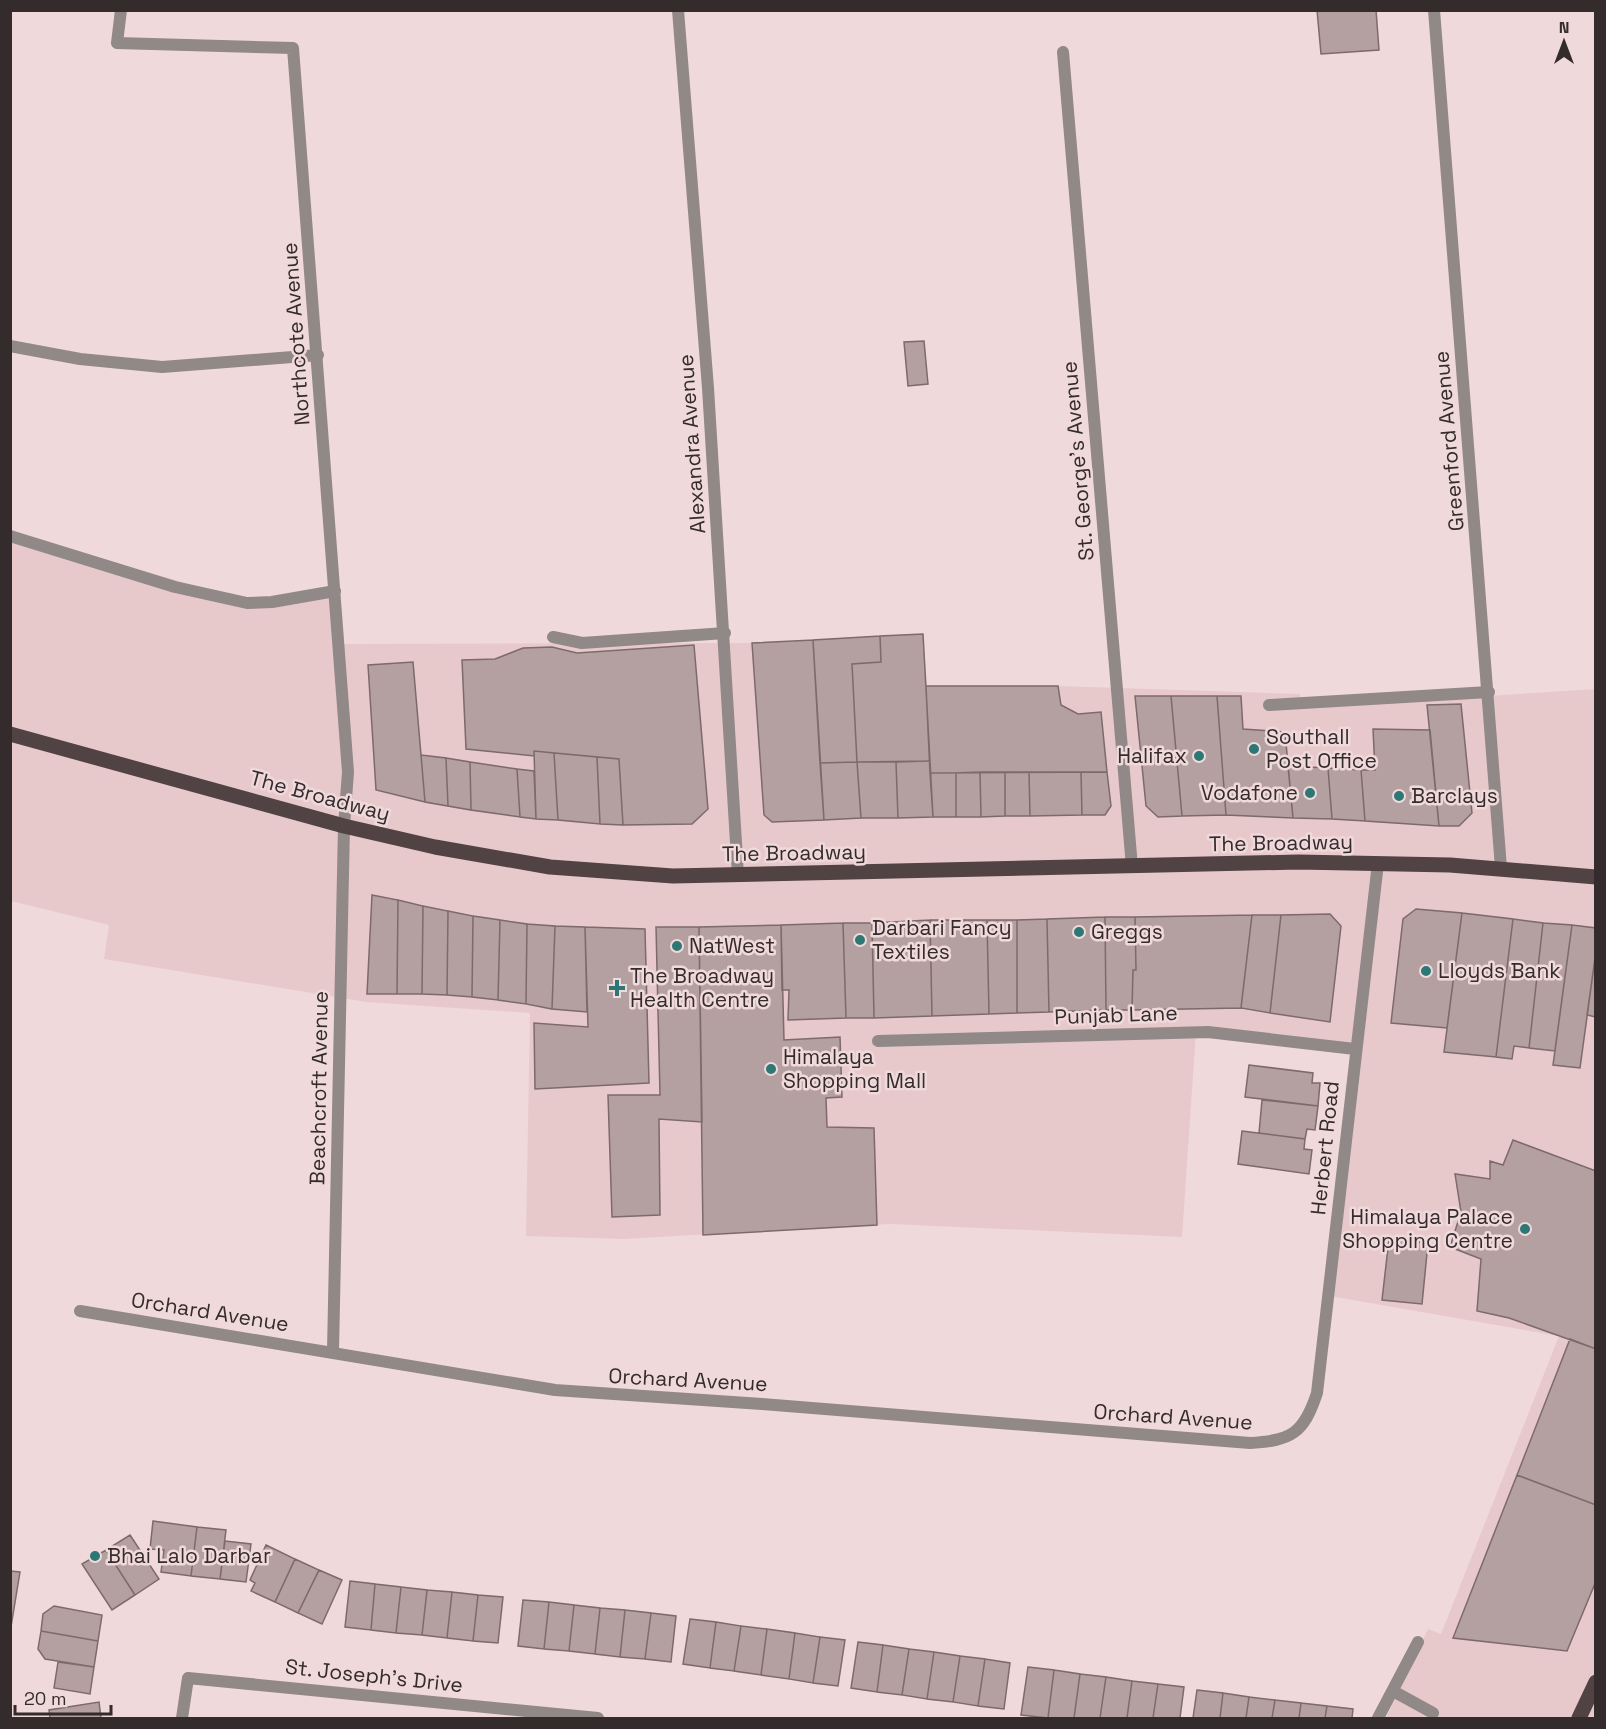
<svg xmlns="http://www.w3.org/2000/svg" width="1606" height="1729" font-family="'Space Grotesk',sans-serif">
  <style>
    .built { fill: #e8c9cb }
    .building { fill: #b49fa1; stroke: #7d6a6b; stroke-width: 1.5 }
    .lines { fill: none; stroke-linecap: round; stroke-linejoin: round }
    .lane { stroke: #918888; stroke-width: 12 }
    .street { stroke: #918888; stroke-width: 12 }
    .primary { stroke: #514243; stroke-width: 15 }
    .poi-dot { fill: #2d7774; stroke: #f0d9db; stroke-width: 2 }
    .labels { text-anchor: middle; stroke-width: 5; stroke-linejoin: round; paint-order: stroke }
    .street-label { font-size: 21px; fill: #342b2c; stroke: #f0d9db }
    .poi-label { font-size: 21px; fill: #342b2c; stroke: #f0d9db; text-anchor: start }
  </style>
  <rect width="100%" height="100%" fill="#f0d9db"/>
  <!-- built -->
  <path class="built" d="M10 533 249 601 329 594 338 644 752 643 923 634 927 686H1058L1300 694 1302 708 1595 689V1718H1386L1428 1629 1441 1634 1559 1336 1330 1296 1352 1052 1196 1032 1182 1237 890 1224 624 1239 526 1236 530 1013 366 1002 104 959 109 925 11 901Z"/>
  <!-- building -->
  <path class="building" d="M1317 10H1376L1379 50 1321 54Z
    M924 341 928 384 908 386 904 342Z
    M923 634 930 761 857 762 852 664 881 662 880 636Z
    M880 636 881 662 852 664 857 762 820 763 813 640Z
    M813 640 824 820 772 822 764 815 752 643Z
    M694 645 708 809 692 824 623 825 619 759 534 751V756L466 749 462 660 495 659 523 648 552 647 577 653Z
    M413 662 421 755 425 802 376 790 368 665Z
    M926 686H1058L1061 705 1078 714 1101 712 1107 772 930 773Z
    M1135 696H1171L1182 816 1158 817 1146 806Z
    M1171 696H1217L1226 815 1182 816Z
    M1217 696H1241L1243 729 1285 732 1293 818 1226 815Z
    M1461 704 1472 813 1459 826H1439L1427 705Z
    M1373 729 1430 730 1439 826 1365 821 1361 770H1375Z
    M534 751 554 753 558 820 536 819Z
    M554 753 597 757 600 824 558 820Z
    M421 755 446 758 448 806 425 802Z
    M597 757 619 759 623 825 600 824Z
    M446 758 470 762 471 810 448 806Z
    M930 761 933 817 898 818 896 762Z
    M470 762 517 769 520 817 471 810Z
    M857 762H896L898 818H861Z
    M857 762 861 818 824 820 820 763Z
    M1288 766 1328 768 1332 819 1293 818Z
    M1328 768 1361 770 1365 821 1332 819Z
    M517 769 534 771 536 819 520 817Z
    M980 772H1005V816L981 817Z
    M980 772 981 817H956V773Z
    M1005 772H1029L1030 816H1005Z
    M1029 772H1081L1082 815 1030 816Z
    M1081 772H1107L1111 806 1105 815H1082Z
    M930 773H956V817H933Z
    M372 895 398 900 397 994H367Z
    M398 900 423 906 422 994H397Z
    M423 906 448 911 447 995 422 994Z
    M1416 909 1462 913 1447 1028 1391 1023 1403 919Z
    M448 911 473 916 472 997 447 995Z
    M1462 913 1513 919 1496 1057 1444 1052Z
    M1330 914 1341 926 1330 1022 1270 1013 1281 915Z
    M1252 915 1241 1008 1132 1010 1133 970H1136L1135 917Z
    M1252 915H1281L1270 1013 1241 1008Z
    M473 916 500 920 498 1000 472 997Z
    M1105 917 1106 1010 1049 1012 1047 919Z
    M1105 917H1135L1136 970H1133L1132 1010H1106Z
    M1047 919 1049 1012 1017 1013V920Z
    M1513 919 1543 923 1529 1048 1514 1046 1512 1059 1496 1057Z
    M500 920 527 924 526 1004 498 1000Z
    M930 920 932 1016 874 1018 872 923Z
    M930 920H987L989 1014 932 1016Z
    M987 920H1017V1013L989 1014Z
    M843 923H872L874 1018H846Z
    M843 923 846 1018 788 1020 789 990H782L781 925Z
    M1543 923 1572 925 1555 1051 1529 1048Z
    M527 924 555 926 552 1009 526 1004Z
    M781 925 784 1040 840 1037 842 1097 826 1098 827 1127 874 1128 877 1225 703 1235 699 927Z
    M1572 925 1596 928V951L1580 1068 1553 1065Z
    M555 926 585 927 587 1012 552 1009Z
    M585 927 645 929 649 1083 535 1089 534 1023 588 1027Z
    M656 927H699L702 1122 659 1119 660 1215 612 1217 608 1095H660Z
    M1596 951V1017L1587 1015Z
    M1249 1065 1313 1073 1312 1083H1320L1318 1106 1245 1097Z
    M1262 1100 1318 1106 1315 1130 1307 1129 1305 1139 1259 1133Z
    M1242 1131 1305 1139 1304 1149 1312 1150 1309 1174 1238 1164Z
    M1513 1140 1596 1171V1349L1509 1318 1477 1311 1481 1259 1450 1247 1461 1212 1455 1174 1490 1179V1161L1503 1165Z
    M1389 1239 1428 1243 1422 1304 1382 1300Z
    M1570 1339 1596 1349V1505L1517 1475Z
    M1517 1475 1596 1505V1581L1567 1651 1453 1638Z
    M153 1521 197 1527 191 1576 161 1572 164 1550 150 1549Z
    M197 1527 226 1530 220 1579 191 1576Z
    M130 1535 159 1579 135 1595 106 1550Z
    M225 1541 251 1544 246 1582 220 1579Z
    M266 1545 295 1559 275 1602 251 1591 255 1583 250 1580Z
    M106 1550 135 1595 112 1610 82 1564Z
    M295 1559 319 1570 298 1613 275 1602Z
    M319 1570 342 1580 322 1624 298 1613Z
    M10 1571 20 1572 10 1633Z
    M350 1581 375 1584 371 1630 345 1627Z
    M375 1584 401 1587 396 1633 371 1630Z
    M401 1587 427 1590 422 1635 396 1633Z
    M427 1590 452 1592 447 1638 422 1635Z
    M452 1592 478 1595 473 1641 447 1638Z
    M478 1595 503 1597 498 1643 473 1641Z
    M523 1600 549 1602 544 1649 518 1646Z
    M549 1602 574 1605 569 1651 544 1649Z
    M574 1605 600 1608 595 1654 569 1651Z
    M54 1606 102 1615 98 1641 41 1631 43 1614Z
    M600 1608 625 1610 620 1657 595 1654Z
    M625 1610 651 1613 645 1659 620 1657Z
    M651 1613 676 1616 671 1662 645 1659Z
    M690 1619 716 1622 710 1668 683 1664Z
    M716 1622 741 1626 734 1671 710 1668Z
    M741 1626 767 1629 761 1675 734 1671Z
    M767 1629 795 1633 789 1679 761 1675Z
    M41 1631 98 1641 94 1667 45 1659 38 1649Z
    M795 1633 820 1637 813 1683 789 1679Z
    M820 1637 845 1640 838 1686 813 1683Z
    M858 1642 883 1645 877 1692 851 1688Z
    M883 1645 909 1649 902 1695 877 1692Z
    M909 1649 934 1652 927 1699 902 1695Z
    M934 1652 960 1656 953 1702 927 1699Z
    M960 1656 985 1659 978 1706 953 1702Z
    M985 1659 1010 1663 1004 1709 978 1706Z
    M58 1662 94 1667 90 1694 54 1688Z
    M1028 1667 1054 1670 1048 1718 1021 1715Z
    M1054 1670 1080 1674 1074 1718H1048Z
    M1080 1674 1106 1677 1100 1718H1074Z
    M1106 1677 1132 1681 1127 1718H1100Z
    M1132 1681 1158 1684 1153 1718H1127Z
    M1158 1684 1184 1687 1180 1718H1153Z
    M1197 1690 1223 1693 1220 1718H1193Z
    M1223 1693 1249 1697 1246 1718H1220Z
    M1249 1697 1275 1700 1272 1718H1246Z
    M1275 1700 1301 1703 1299 1718H1272Z
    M99 1702 101 1718H50L49 1710Z
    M1301 1703 1327 1706 1325 1718H1299Z
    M1327 1706 1353 1709 1352 1718H1360H1325Z"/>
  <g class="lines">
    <!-- lane -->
    <path class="lane" d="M10 536 175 587 247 603 272 602 335 591
      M553 637 582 643 725 633
      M1269 705 1489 692
      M878 1041 1208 1032 1355 1049
      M1393 1691 1433 1713
      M1378 1718 1418 1642"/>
    <!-- street -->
    <path class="street" d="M121 10 117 43 293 48 348 772 344 826 333 1351
      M678 10 708 388 738 875
      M1434 10 1501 868
      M1063 52 1132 867
      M10 346 80 359 162 367 318 355
      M80 1311 555 1390 762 1404 1250 1443C1291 1441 1304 1433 1317 1393L1378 863
      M182 1718 188 1678 598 1718"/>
    <!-- primary -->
    <path class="primary" d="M10 734 344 826 435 847 550 867 673 876 1298 862 1450 865 1596 877
      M1579 1718 1596 1682"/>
  </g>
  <!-- markers -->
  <g class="poi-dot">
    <circle cx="1254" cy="749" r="6"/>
    <circle cx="1199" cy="756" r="6"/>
    <circle cx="1310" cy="793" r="6"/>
    <circle cx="1399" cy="796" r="6"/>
    <circle cx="1079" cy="932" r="6"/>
    <circle cx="860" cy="940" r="6"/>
    <circle cx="677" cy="946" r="6"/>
    <circle cx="1426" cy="971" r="6"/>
    <path d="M614 979h6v6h6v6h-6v6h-6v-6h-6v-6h6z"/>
    <circle cx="771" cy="1069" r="6"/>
    <circle cx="1525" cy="1229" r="6"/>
    <circle cx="95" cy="1556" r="6"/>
  </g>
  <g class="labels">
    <!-- street labels -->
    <g class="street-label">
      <text transform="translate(296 334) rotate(-94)" y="7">Northcote Avenue</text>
      <text transform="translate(1449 441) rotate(-95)" y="7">Greenford Avenue</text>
      <text transform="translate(692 444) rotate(-94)" y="7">Alexandra Avenue</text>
      <text transform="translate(1078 461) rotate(-95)" y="7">St. George's Avenue</text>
      <text transform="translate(320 796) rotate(15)" y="7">The Broadway</text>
      <text transform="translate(1281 843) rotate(-1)" y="7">The Broadway</text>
      <text transform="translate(794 853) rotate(-1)" y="7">The Broadway</text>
      <text transform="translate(1116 1015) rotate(-2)" y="7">Punjab Lane</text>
      <text transform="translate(319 1088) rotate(-89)" y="7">Beachcroft Avenue</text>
      <text transform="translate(1325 1148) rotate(-84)" y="7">Herbert Road</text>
      <text transform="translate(210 1312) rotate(9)" y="7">Orchard Avenue</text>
      <text transform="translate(688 1380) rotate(3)" y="7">Orchard Avenue</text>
      <text transform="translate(1173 1417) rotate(4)" y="7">Orchard Avenue</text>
      <text transform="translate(374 1676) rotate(6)" y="7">St. Joseph's Drive</text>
    </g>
    <!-- poi labels -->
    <g class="poi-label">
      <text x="1266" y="744">Southall<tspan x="1266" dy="24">Post Office</tspan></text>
      <text x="1187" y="763" text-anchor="end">Halifax</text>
      <text x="1298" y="800" text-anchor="end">Vodafone</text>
      <text x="1411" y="803">Barclays</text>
      <text x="872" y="935">Darbari Fancy<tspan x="872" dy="24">Textiles</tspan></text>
      <text x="1091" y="939">Greggs</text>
      <text x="689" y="953">NatWest</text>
      <text x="1438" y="978">Lloyds Bank</text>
      <text x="630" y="983">The Broadway<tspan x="630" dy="24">Health Centre</tspan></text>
      <text x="783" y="1064">Himalaya<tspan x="783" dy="24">Shopping Mall</tspan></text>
      <text x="1513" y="1224" text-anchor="end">Himalaya Palace<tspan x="1513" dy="24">Shopping Centre</tspan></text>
      <text x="107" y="1563">Bhai Lalo Darbar</text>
    </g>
  </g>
  <!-- border -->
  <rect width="1606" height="1729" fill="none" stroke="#342b2c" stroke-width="24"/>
  <!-- north arrow -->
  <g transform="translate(1564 42)" stroke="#f0d9db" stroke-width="4.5" paint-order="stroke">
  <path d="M0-4.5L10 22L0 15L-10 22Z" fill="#342b2c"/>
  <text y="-9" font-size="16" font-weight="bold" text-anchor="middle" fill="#342b2c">N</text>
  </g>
  <!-- scale -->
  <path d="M15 1705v9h96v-9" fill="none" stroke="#342b2c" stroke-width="3"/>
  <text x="24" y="1705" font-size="18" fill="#342b2c" stroke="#f0d9db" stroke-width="4.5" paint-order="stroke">20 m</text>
</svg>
